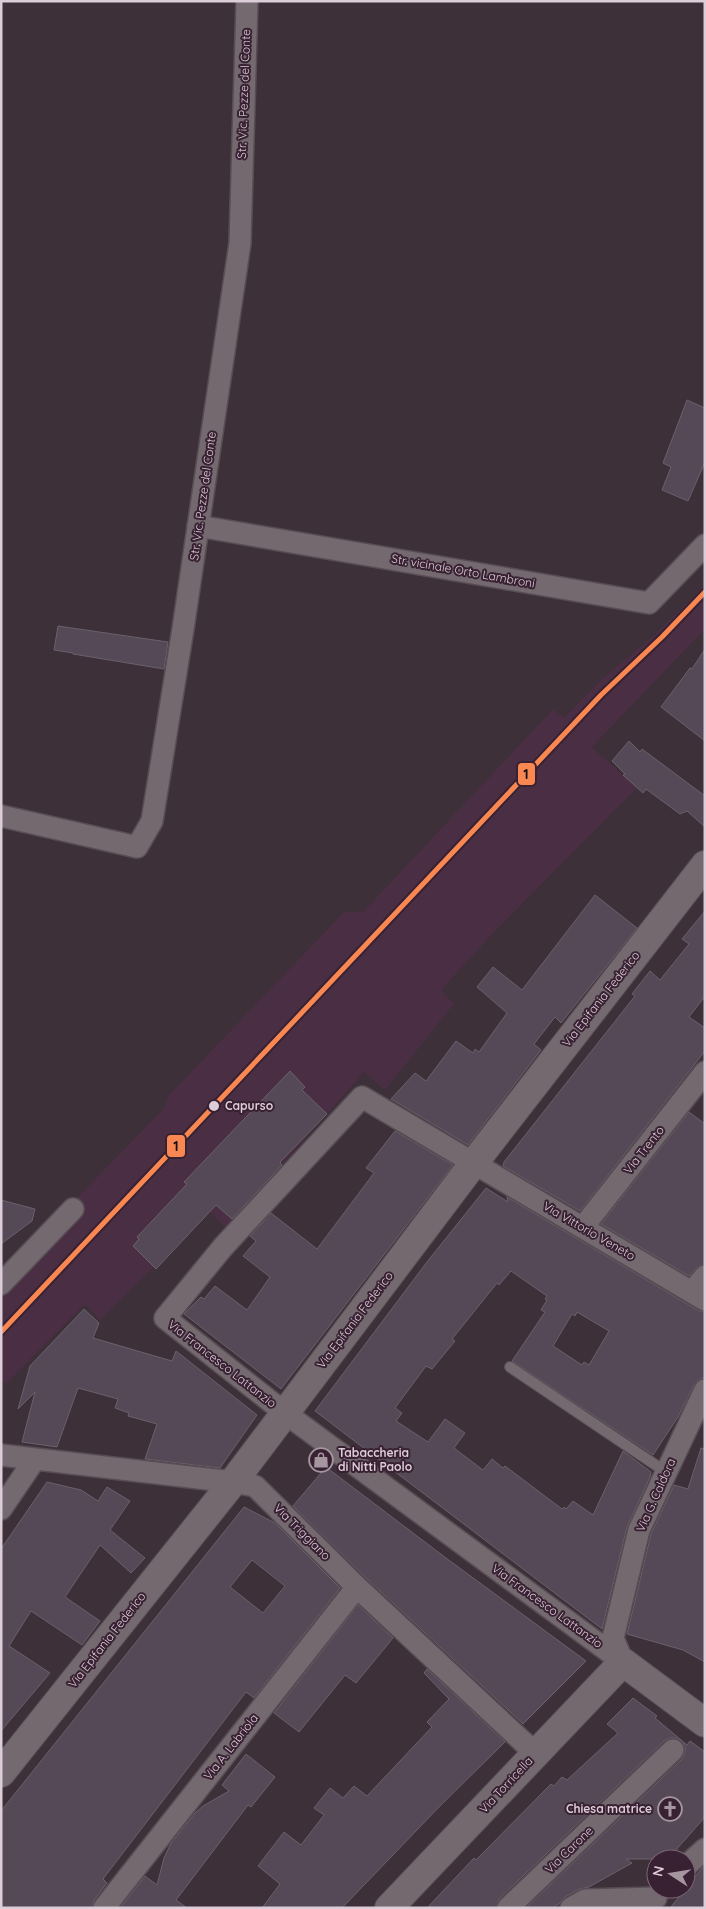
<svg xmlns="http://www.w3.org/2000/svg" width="706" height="1909" font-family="Quicksand,sans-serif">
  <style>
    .built { fill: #4a2e43 }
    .building { fill: #554958; stroke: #6a616a; fill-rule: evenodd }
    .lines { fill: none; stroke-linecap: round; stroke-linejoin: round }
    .lane-casing { stroke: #584d55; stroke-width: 12 }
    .street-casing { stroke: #584d55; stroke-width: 24 }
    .secondary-casing { stroke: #584d55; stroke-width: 30 }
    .lane { stroke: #73696f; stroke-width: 10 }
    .street { stroke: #73696f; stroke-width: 21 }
    .secondary { stroke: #73696f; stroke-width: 28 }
    .rail-1-casing { stroke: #382132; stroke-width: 9 }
    .rail-1 { stroke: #f88751; stroke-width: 5 }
    .stop-dot { fill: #ddcdd8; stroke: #382132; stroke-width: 2 }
    .labels { text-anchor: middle; stroke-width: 4; stroke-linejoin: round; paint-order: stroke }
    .street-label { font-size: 12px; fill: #ddcdd8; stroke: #382132 }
    .stop-label { font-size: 12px; font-weight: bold; fill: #ddcdd8; stroke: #382132; text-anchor: start }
    .poi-label { font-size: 12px; font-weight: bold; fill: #ddcdd8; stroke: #382132; text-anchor: start }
    .line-badge { stroke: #382132; stroke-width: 2 }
    .pale-badge-label { font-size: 14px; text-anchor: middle; font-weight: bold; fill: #111 }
  </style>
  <rect width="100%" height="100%" fill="#3d3039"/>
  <!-- built -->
  <path class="built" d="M705 585V629L592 747 637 788 495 931 441 990 454 1004 385 1090 364 1072 226 1228 209 1211 100 1320 85 1304 6 1384 1 1379V1297L84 1207 72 1203 164 1108 168 1096 344 912H363L553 709 564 718 603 678 657 633Z"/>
  <!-- building -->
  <path class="building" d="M687 400 705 408V462L688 501 662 490 671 467 663 463Z
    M58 626 168 642 164 669 73 654V653L54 650Z
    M705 649V741L661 707 690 668 692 669Z
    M629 741 640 752 642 749 705 796V827L687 811 680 814 646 789 643 793 623 775 625 774 612 761Z
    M595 895 637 928 561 1023 555 1017 534 1044 541 1050 468 1145 391 1099 415 1073 426 1081 456 1041 473 1053 475 1049 479 1052 507 1013 477 987 493 967 522 990Z
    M705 911V996L689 1017 705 1028V1051L580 1211 503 1166 504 1162 635 996 632 994 650 971 660 980 689 944 682 939Z
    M290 1071 305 1087 302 1090 327 1114 280 1162 282 1165 232 1219 216 1205 156 1269 133 1246 139 1239 137 1237 187 1184 184 1182Z
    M689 1112 705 1124V1264L696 1268 689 1276 601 1224Z
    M395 1131 453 1165 281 1389 184 1314 201 1297 204 1299 215 1286 247 1310 270 1277 243 1256 256 1241 250 1236 271 1213 317 1249 374 1173 366 1168Z
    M486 1188 508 1202 507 1197 699 1311 705 1312V1377L698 1380 694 1385 678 1417 653 1455 512 1361 545 1312 541 1310 547 1300 545 1299 547 1296 511 1271 499 1285 497 1283 452 1339 455 1341 432 1369 426 1366 395 1408 402 1413 396 1421 428 1442 445 1419 465 1433 454 1448 483 1470 492 1459 503 1468 505 1466 562 1509 564 1507 566 1509 573 1501 593 1515 623 1451 651 1472 650 1477 627 1527 602 1629 315 1411 427 1262ZM577 1312 609 1331 589 1365 584 1362 582 1365 553 1346 572 1314 575 1316Z
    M1 1200 35 1209 32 1221 1 1244Z
    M84 1309 99 1323 93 1338 172 1361 176 1351 257 1415 220 1468 145 1459 157 1424 128 1416 129 1413 115 1408 118 1399 78 1388 57 1447 22 1442 35 1392 18 1409 30 1366Z
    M701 1448 705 1449V1662L683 1650 627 1634 651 1534 674 1485 688 1489Z
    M326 1467 446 1558 586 1661 523 1724 366 1578 293 1506Z
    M47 1482 81 1490 98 1501 107 1487 130 1501 110 1530 145 1558 131 1573 100 1545 65 1597 100 1621 82 1645 31 1611 9 1646 50 1673 1 1731V1549Z
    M244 1507 275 1523 340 1588 254 1698 246 1692 103 1879 107 1883 94 1900 92 1908H1V1811ZM252 1560 285 1586 263 1613 230 1587Z
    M358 1605 393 1638 356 1683 345 1675 299 1732 274 1713Z
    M427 1669 505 1742 440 1806 342 1908H262L280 1884 258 1866 284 1832 301 1845 324 1815 314 1808 330 1788 343 1798 354 1786 367 1796 432 1727 427 1722 449 1699 424 1673Z
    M633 1698 657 1716 655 1718 687 1745 690 1741 705 1752V1817L668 1859H626L632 1863 589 1887 579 1889 565 1897 559 1904 553 1908H526L682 1759 685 1753V1747L682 1741 676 1738H670L664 1741 499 1899 496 1908H427L474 1858 476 1860 551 1784 554 1786 562 1777 567 1780 618 1733 607 1724Z
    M246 1754 275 1777 251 1807 248 1805 176 1900 187 1908H120L145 1876 157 1885 164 1858 171 1843 195 1813 203 1806 229 1791 222 1785Z
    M705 1866V1908H670L703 1867Z"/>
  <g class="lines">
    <!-- lane casing -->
    <g class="lane-casing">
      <path id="lane" d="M510 1367 666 1472"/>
    </g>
    <!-- street casing -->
    <g class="street-casing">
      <path id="street" d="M198 526 649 603 705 545
        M1 816 137 847 152 821 183 629 240 243 247 1
        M583 1227 705 1072
        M1 1284 73 1209
        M692 1292 705 1276
        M1 1455 233 1482 255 1486 357 1587 535 1753
        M1 1509 35 1459
        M623 1662 285 1413 165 1318 223 1247 362 1097 705 1300
        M623 1662 613 1638 639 1530 705 1390
        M686 1866 705 1849
        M104 1908 357 1587
        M508 1908 673 1750
        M571 1908 585 1900 656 1898"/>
    </g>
    <!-- secondary casing -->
    <g class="secondary-casing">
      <path id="secondary" d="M1 1773 233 1482 473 1164 705 865
        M389 1908 623 1662 705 1723"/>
    </g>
    <!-- lane -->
    <use href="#lane" class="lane"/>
    <!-- street -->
    <use href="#street" class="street"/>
    <!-- secondary -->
    <use href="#secondary" class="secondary"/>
    <!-- rail-1 casing -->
    <g class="rail-1-casing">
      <path id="rail-1" d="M1 1332 601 695 662 637 705 592"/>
    </g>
    <!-- rail-1 -->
    <use href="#rail-1" class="rail-1"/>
  </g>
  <!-- icons -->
  <defs>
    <g id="shop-ring" transform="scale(1.25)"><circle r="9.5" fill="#382132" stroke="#a596a0" stroke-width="1.5"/><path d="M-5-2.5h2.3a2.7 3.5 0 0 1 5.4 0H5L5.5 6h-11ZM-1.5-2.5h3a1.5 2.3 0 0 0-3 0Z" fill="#a596a0"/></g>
    <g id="church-ring" transform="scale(1.25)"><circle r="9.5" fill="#382132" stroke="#a596a0" stroke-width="1.5"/><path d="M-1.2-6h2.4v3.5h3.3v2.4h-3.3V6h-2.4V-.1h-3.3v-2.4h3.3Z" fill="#a596a0"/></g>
  </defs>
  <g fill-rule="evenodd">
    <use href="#shop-ring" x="321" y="1460"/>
    <use href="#church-ring" x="670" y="1809"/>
  </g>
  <!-- markers -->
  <circle class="stop-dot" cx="214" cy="1106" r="6"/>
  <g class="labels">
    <!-- street labels -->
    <g class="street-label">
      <text transform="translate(244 94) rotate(-88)" y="4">Str. Vic. Pezze del Conte</text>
      <text transform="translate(203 496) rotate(-82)" y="4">Str. Vic. Pezze del Conte</text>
      <text transform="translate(463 571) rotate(10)" y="4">Str. vicinale Orto Lambroni</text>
      <text transform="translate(601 999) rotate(-52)" y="4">Via Epifania Federico</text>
      <text transform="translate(644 1150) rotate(-52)" y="4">Via Trento</text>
      <text transform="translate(589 1231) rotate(30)" y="4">Via Vittorio Veneto</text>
      <text transform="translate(355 1320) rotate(-53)" y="4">Via Epifania Federico</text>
      <text transform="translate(222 1364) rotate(38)" y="4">Via Francesco Lattanzio</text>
      <text transform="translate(656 1495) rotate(-66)" y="4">Via G. Caldora</text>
      <text transform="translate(302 1532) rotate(45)" y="4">Via Triggiano</text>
      <text transform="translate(547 1606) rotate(36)" y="4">Via Francesco Lattanzio</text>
      <text transform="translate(107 1640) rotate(-52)" y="4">Via Epifania Federico</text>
      <text transform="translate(231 1747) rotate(-52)" y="4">Via A. Labriola</text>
      <text transform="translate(506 1785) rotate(-47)" y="4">Via Torricella</text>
      <text transform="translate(569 1850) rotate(-44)" y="4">Via Carone</text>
    </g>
    <!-- stop labels -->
    <g class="stop-label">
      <text x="225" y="1110">Capurso</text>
    </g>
    <!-- poi labels -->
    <g class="poi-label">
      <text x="338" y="1457">Tabaccheria<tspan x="338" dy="14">di Nitti Paolo</tspan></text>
      <text x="652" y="1813" text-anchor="end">Chiesa matrice</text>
    </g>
  </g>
  <g class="line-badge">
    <rect x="517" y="762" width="19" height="24" rx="5" fill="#f88751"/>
    <rect x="166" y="1134" width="20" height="24" rx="5" fill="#f88751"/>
  </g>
  <g class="pale-badge-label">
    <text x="526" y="779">1</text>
    <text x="176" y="1151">1</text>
  </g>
  <!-- border -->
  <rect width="706" height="1909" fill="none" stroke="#ddcdd8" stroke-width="5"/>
  <!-- north arrow -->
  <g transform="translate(671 1874) rotate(282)"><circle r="24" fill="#382132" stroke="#7a6674"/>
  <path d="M0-4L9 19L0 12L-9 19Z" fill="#a596a0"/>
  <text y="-8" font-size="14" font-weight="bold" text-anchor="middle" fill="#ddcdd8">N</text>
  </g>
</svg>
